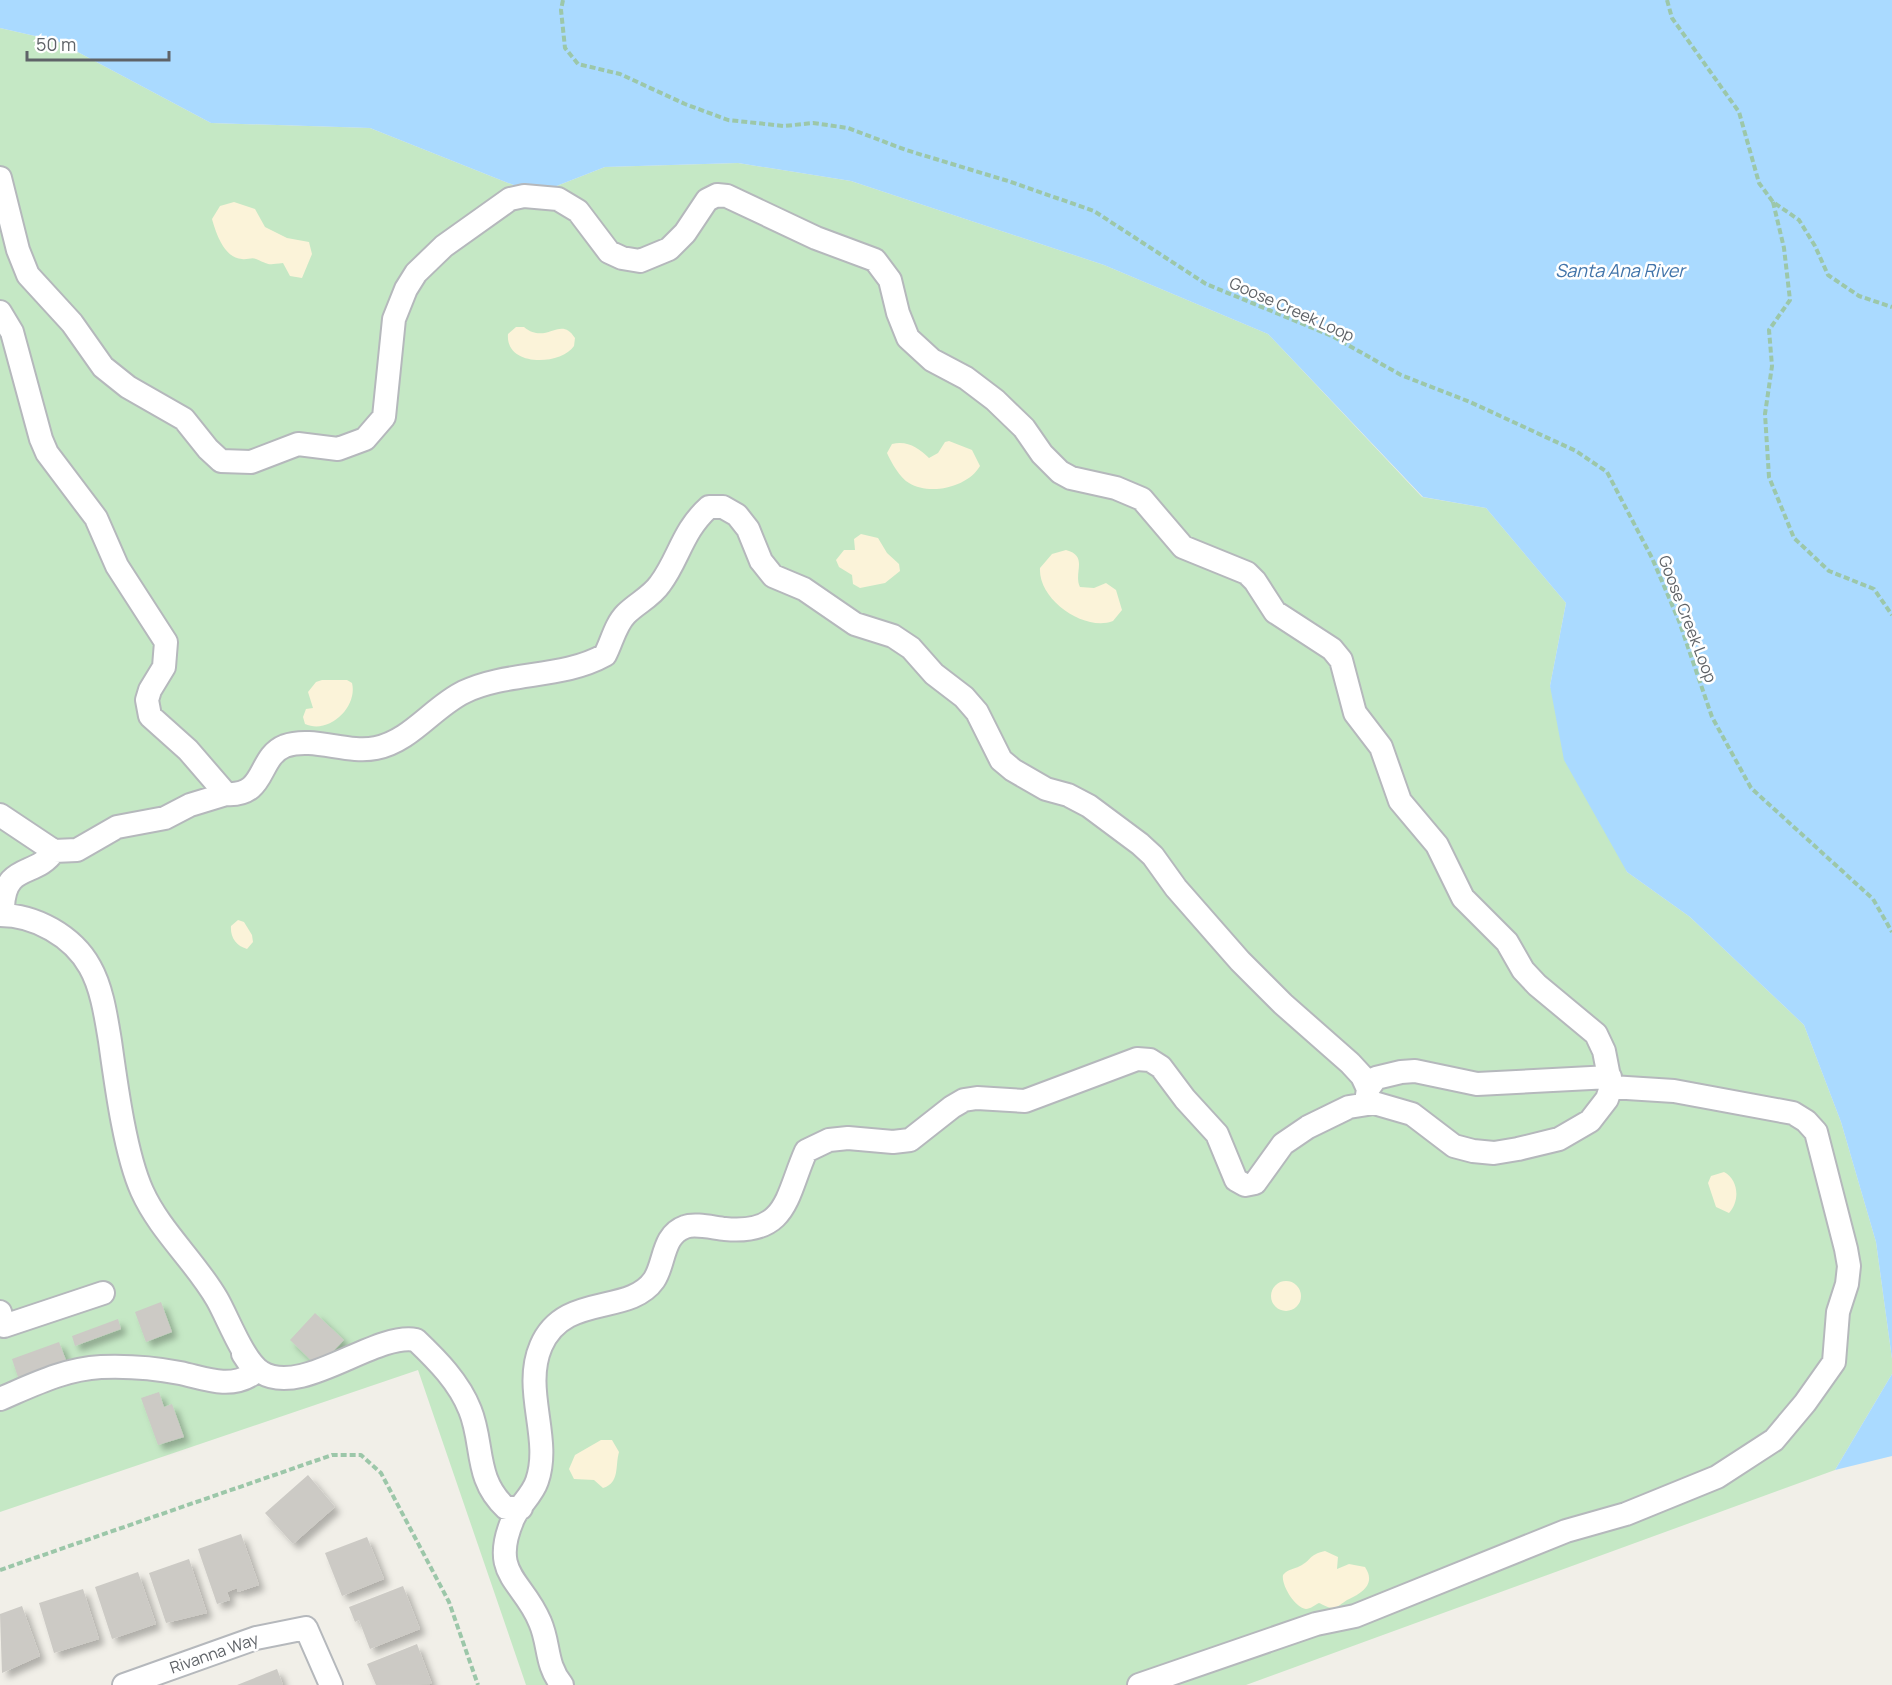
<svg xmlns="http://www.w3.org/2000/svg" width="1892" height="1685" font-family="Manrope,sans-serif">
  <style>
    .green { fill: #c5e8c5 }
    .sand { fill: #fbf3d9 }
    .water { fill: #aadaff }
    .building { fill: #cccac5; filter: url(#shadow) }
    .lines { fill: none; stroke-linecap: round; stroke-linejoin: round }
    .minor-casing { stroke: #b5b8bc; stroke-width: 26 }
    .path { stroke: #9cc7a9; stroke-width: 4; stroke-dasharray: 6 3; stroke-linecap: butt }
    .minor { stroke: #fff; stroke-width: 22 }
    .labels { text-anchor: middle; stroke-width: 5; stroke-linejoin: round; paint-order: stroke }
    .street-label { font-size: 16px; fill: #5f6368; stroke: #fff }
    .water-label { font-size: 18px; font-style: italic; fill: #4174aa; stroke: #fff }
  </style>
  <defs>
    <filter id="shadow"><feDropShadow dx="5.5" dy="5.5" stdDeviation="3" flood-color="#0004"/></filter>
  </defs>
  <rect width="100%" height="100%" fill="#f1efe8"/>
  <!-- green -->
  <path class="green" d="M0 28 57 41 211 123 370 128 536 194 605 167 738 163 851 181 1104 265 1268 334 1422 497 1486 508 1566 603 1550 686 1627 872 1690 917 1804 1025 1841 1122 1876 1242 1892 1359V1374L1835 1470 1246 1685H526L418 1370 0 1512Z"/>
  <!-- sand -->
  <path class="sand" d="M234 202 255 209 265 227 287 238 309 242 312 254 302 278 290 276 283 263C267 265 270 265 256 259 252 257 247 260 242 259 224 258 216 233 212 219L220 206Z
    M516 327H524C547 346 560 314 575 338L574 346C560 366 505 367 508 334Z
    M949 441 972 450 980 466C968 487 930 496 909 483 900 478 891 462 887 453L892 444C907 440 919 448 929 458L938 453 945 442Z
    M861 534 878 538 887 553 899 564 900 571 885 583 860 588 853 584 852 575 839 567 836 560 844 550H855L854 539Z
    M1066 550C1089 556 1073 573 1080 587L1094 588 1106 583 1116 590 1122 610 1113 621C1085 632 1038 600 1040 568L1052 554Z
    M322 680H347L352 683C358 707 329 735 305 724L303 717 306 709 313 708 308 692 316 682Z
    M238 920 244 922 252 935 253 942 247 949C236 946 230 937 231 926Z
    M1724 1172C1739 1180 1740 1201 1729 1213L1716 1207 1708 1183 1711 1176Z
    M1271 1296a15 15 0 1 1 30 0a15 15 0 1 1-30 0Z
    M601 1440H612L619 1452C615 1466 620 1483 603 1488L594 1480 574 1479 569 1469 575 1455Z
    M1325 1551 1338 1557 1337 1569 1349 1564 1365 1567C1377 1585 1360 1594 1347 1600 1342 1603 1339 1607 1333 1608 1328 1608 1324 1605 1319 1603 1315 1605 1310 1609 1306 1609 1295 1608 1281 1585 1283 1575 1289 1568 1293 1570 1300 1566 1312 1560 1308 1555 1325 1551Z"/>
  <!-- water -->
  <path class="water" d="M0 0H1892V1359L1876 1242 1841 1122 1804 1025 1690 917 1627 872 1564 760 1550 686 1566 603 1486 508 1423 497 1268 334 1104 265 851 181 738 163 605 167 536 194 370 128 211 123 57 41 0 28Z
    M1892 1374V1456L1835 1470Z"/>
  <!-- building -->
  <path class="building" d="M161 1302 172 1332 146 1342 135 1312Z
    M315 1313 344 1340 318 1367 290 1340Z
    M118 1319 121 1329 75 1346 72 1336Z
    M59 1342 66 1360 18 1377 12 1359Z
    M159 1392 164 1407 172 1404 184 1437 158 1445 141 1398Z
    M308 1475 335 1507 293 1544 265 1513Z
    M241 1534 259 1585 238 1592 237 1588 227 1592 230 1600 217 1604 198 1549Z
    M367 1537 384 1579 342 1596 325 1553Z
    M189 1559 207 1613 166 1623 149 1573Z
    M138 1572 156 1624 112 1639 95 1587Z
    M403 1586 420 1629 370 1649 359 1620 355 1622 349 1607Z
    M83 1589 99 1639 54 1653 39 1603Z
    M22 1606 40 1656 2 1673 0 1614Z
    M417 1644 432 1684 376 1685 367 1664Z
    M277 1669 283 1685H237Z"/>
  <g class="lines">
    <!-- minor casing -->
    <g class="minor-casing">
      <path id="minor" d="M0 178 18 250 28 275 72 323 103 367 128 387 184 419 208 449 221 461 251 462 298 444 338 449 365 439 384 417 394 319 406 289 416 273 444 246 510 199 524 196 558 199 578 211 609 252 622 258 640 261 669 249 685 233 707 200 717 195 727 196 816 238 875 260 890 280 898 313 908 338 932 360 966 378 995 400 1024 428 1042 454 1060 472 1071 478 1116 488 1142 499 1183 547 1247 573 1255 581 1275 612 1332 649 1341 660 1355 713 1381 747 1400 801 1437 845 1463 898 1507 942 1523 970 1537 985 1596 1034 1604 1051 1611 1087 1607 1099 1590 1121 1559 1139 1518 1149 1494 1153 1473 1151 1454 1146 1412 1114 1374 1103 1349 1107 1308 1127 1283 1144 1255 1183 1245 1185 1236 1180 1217 1134 1185 1099 1161 1067 1150 1060 1137 1059 1025 1101 977 1098 964 1100 952 1107 910 1140 893 1142 848 1138 829 1140 806 1151C786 1196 788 1235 725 1229 714 1228 695 1223 685 1227 662 1235 665 1264 654 1280 629 1316 564 1292 541 1346 522 1390 552 1438 537 1481 532 1496 519 1505 513 1519 489 1575 523 1580 540 1622 550 1645 545 1664 562 1685
        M0 312 12 332 41 439 47 453 96 518 117 566 166 642 164 667 150 690 147 700 150 716 188 750 226 794C267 797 257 757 285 746 313 736 347 754 376 748 411 741 433 707 464 692 508 671 562 679 605 655 612 642 615 625 626 614 637 603 651 597 660 584 679 559 682 531 709 507H723L737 515 748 529 761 561 773 576 804 589 855 624 893 636 911 648 934 674 964 697 977 712 1001 760 1013 770 1046 789 1068 795 1089 806 1140 844 1153 856 1176 888 1240 961 1283 1004 1350 1063 1362 1076 1368 1089
        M0 815 54 851 77 850 117 827 165 818 190 805 226 794
        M0 910 3 907C5 862 36 878 54 851
        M0 915C35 915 73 936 90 967 102 988 106 1017 110 1041 116 1084 125 1153 142 1191 160 1231 195 1261 217 1299 228 1318 243 1360 261 1372 302 1398 374 1332 416 1340 437 1360 459 1382 470 1410 484 1444 474 1479 506 1508H521
        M1366 1102 1368 1089 1376 1078 1401 1072 1415 1071 1477 1084 1610 1077
        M0 1312 4 1326 103 1293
        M0 1399C33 1385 64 1369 101 1367 127 1366 155 1368 180 1373 204 1378 228 1389 251 1375V1366L243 1354
        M124 1685 256 1638 306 1628 331 1685
        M1139 1685 1316 1624 1355 1616 1566 1531 1626 1514 1717 1477 1774 1440 1805 1403 1834 1362 1838 1312 1847 1284 1849 1266 1846 1249 1816 1132 1806 1121 1793 1113 1674 1091 1611 1087"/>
    </g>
    <!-- path -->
    <path class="path" d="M563 0 561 10 565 48 578 64 620 74 685 104 728 120 784 126 813 123 848 128 906 150 1008 181 1094 211 1206 284 1332 336 1401 375 1470 402 1576 451 1607 472 1652 558 1679 621 1712 717 1751 788 1873 899 1892 932
      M1667 0 1672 18 1739 112 1759 183 1773 202 1799 220 1815 246 1828 275 1859 296 1892 307
      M1773 202 1784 248 1790 300 1769 330 1772 366 1765 414 1769 477 1794 538 1829 571 1874 589 1892 615
      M0 1570 332 1455H361L381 1473 449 1602 478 1685"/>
    <!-- minor -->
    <use href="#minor" class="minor"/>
  </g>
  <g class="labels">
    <!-- street labels -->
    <g class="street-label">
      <text transform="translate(1292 309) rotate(24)" y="6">Goose Creek Loop</text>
      <text transform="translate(1688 619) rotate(69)" y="6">Goose Creek Loop</text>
      <text transform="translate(214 1653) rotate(-19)" y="6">Rivanna Way</text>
    </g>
    <!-- water labels -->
    <g class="water-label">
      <text x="1620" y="277">Santa Ana River</text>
    </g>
  </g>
  <!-- scale -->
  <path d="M27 51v9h142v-9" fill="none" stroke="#5f6368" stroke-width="3"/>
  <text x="36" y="51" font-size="18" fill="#5f6368" stroke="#ffffff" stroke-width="4.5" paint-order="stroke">50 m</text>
</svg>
